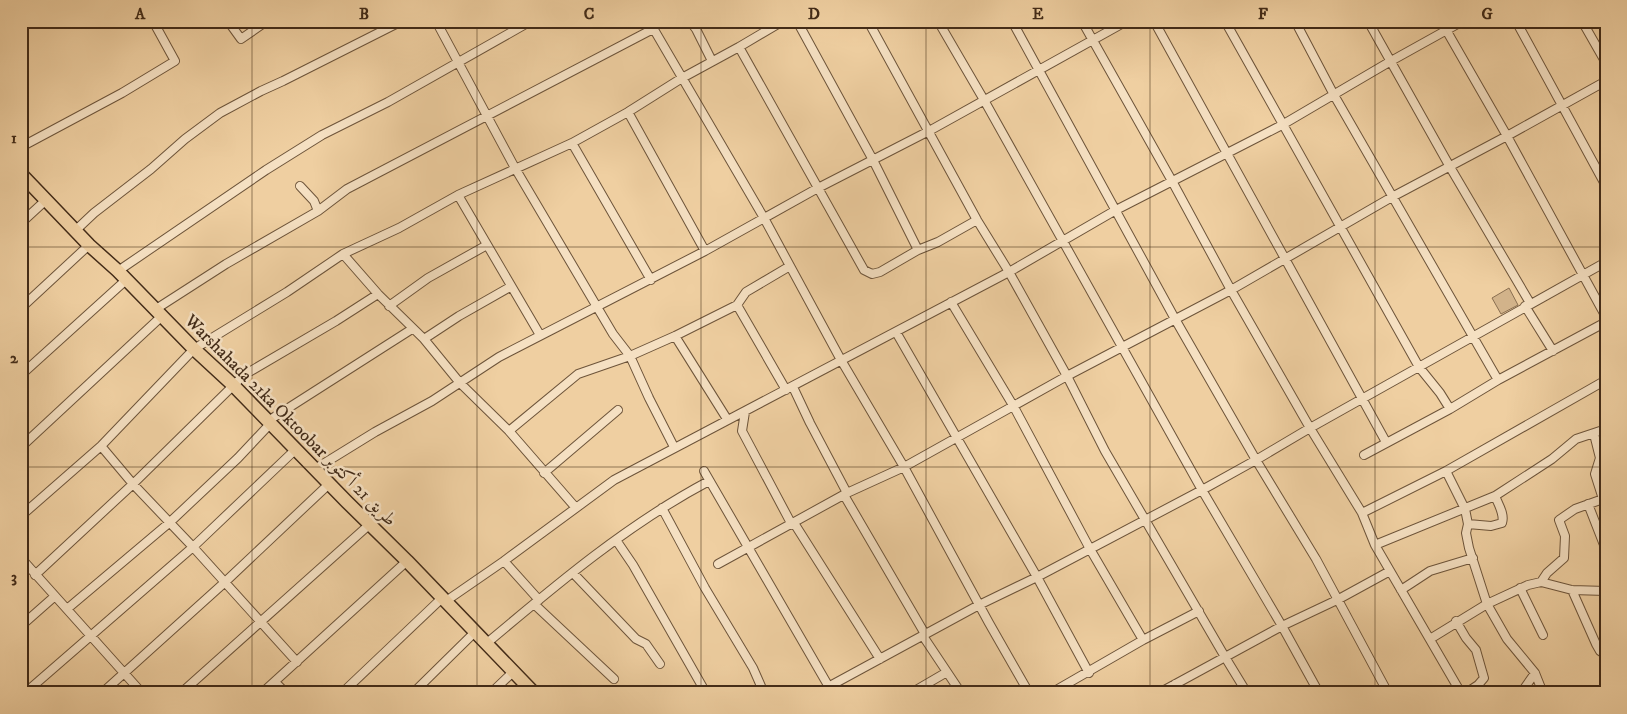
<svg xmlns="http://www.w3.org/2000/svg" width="1627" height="714" font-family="'IM FELL DW Pica',Amiri,serif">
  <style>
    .green { fill: #d2b38a; stroke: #8a6f51 }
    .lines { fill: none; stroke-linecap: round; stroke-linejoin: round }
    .street-casing { stroke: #6d543a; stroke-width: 10 }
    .primary-casing { stroke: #422b18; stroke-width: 15 }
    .street { stroke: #f5e0c2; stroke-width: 8 }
    .primary { stroke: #efcfa1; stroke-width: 12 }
    .grid { fill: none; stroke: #422b18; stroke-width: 1; stroke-opacity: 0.55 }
    .labels { text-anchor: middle; stroke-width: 5; stroke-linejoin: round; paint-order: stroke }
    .street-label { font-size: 18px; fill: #422b18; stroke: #f5e0c2 }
    .neatline { fill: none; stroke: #422b18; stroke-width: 2 }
    .grid-label { font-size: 16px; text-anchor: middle; font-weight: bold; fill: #422b18 }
  </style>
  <rect width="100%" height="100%" fill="#efcfa1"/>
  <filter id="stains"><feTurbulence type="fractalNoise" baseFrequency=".004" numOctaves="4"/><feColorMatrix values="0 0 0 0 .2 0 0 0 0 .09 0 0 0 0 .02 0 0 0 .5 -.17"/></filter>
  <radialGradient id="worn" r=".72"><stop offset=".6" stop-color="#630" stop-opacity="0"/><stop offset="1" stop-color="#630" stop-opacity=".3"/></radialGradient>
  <!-- green -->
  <path class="green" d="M1509 288 1518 305 1501 314 1492 298Z"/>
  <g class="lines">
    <!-- street casing -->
    <g class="street-casing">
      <path id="street" d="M228 21 241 39 267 21
        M436 21 515 168 613 334 630 356 649 398 674 447
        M649 21 764 218 841 360 904 467 989 623 1029 693
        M690 21 696 29 712 61
        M797 21 873 160 918 250
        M868 21 977 220 1009 272 1067 376 1105 451 1225 657 1247 693
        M938 21 984 100 1202 490 1282 626 1319 693
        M1012 21 1175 319 1256 460 1316 559 1388 693
        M1082 21 1172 181 1231 290 1310 428 1362 513 1375 545 1461 693
        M1154 21 1386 442
        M1225 21 1419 367 1440 393 1450 409
        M1295 21 1334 95 1498 380
        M1368 21 1450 167 1530 303
        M1441 21 1507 136 1606 317
        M1516 21 1606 186
        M1582 21 1606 63
        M739 47 864 270 872 274 880 272 918 250 938 242 977 220
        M628 112 705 251
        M572 143 651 280
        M21 147 122 93 175 61 153 21
        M300 186 314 201 318 211
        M458 195 540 335
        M21 223 46 200
        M76 230 94 213 151 169 185 139 220 113 261 91 283 81 402 21
        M343 254 378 294 424 339 460 383 509 431 576 508
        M118 271 266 170 322 135 388 102 531 21
        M951 302 1014 407 1090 549 1143 640
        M737 305 786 390
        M389 306 428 278 487 245
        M1525 306 1553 351
        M21 308 89 245
        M156 309 226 264 318 211 347 189 653 29
        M896 332 1037 577 1089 673
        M675 336 727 419
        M424 339 459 316 510 287
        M21 375 126 280
        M793 387 810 423 847 493
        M745 412 742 431 792 525
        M268 421 412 329
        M509 431 578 374 630 356 675 336 737 305 746 292 790 266
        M101 446 133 484 193 547 297 662
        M21 447 162 316
        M1364 455 1450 409 1498 380 1606 322
        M315 469 375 432 432 401 499 357 705 251 818 188 929 131 1127 21
        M704 471 829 687
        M1446 471 1465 509 1468 524 1466 533 1469 548 1487 604 1507 639 1535 673 1543 693
        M544 473 618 410
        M844 495 925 634
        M1588 504 1606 550
        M662 508 705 588 753 668 764 693
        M1362 513 1446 471 1606 380
        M21 516 101 446 194 349 287 292 343 254 399 228 458 195 572 143 628 112 682 78 739 47 783 21
        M794 523 880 659
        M1468 524 1491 526 1502 523C1505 514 1498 504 1495 496
        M616 540 633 565 706 693
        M1375 545 1495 496 1552 459 1576 439 1606 429
        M21 558 142 693
        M504 561 539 600
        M718 564 847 493 904 467 1067 376 1231 290 1392 197 1507 136 1606 81
        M573 573 636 639 646 644 660 664
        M35 575 133 484 244 375 336 321 378 294
        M1541 582 1547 573 1564 558 1565 536 1559 520 1575 509 1603 499 1595 474 1600 458 1594 434
        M1520 588 1543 635
        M1401 590 1430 571 1473 558
        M1572 590 1596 644 1600 651 1606 655
        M446 601 504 561 614 480 1009 272 1116 210 1282 125 1391 61 1463 21
        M534 604 614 679
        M67 609 169 523 238 458 270 424
        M1456 621 1466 638 1476 650 1484 678 1478 685 1466 693
        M21 626 55 596
        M923 636 961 693
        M1430 639 1487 604 1528 585 1541 582 1572 590 1606 591
        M487 643C557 584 628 524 709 481
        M275 682 286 693
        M1175 684 1180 693
        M25 693 193 547 296 449
        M102 693 224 583 329 484
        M181 693 370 524
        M262 693 407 561
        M342 693 442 598
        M413 693 476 631
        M491 693 514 671
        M817 693 979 605 1037 577 1202 490 1256 460 1310 428 1606 262
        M911 693 947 672
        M1051 693 1143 640 1199 611
        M1159 693 1282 626 1337 600 1390 571
        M1521 693 1535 673"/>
    </g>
    <!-- primary casing -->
    <g class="primary-casing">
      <path id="primary" d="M21 174 89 245 118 271 194 349 233 385 347 502 407 561 534 693"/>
    </g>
    <!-- street -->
    <use href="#street" class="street"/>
    <!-- primary -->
    <use href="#primary" class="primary"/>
  </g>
  <!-- grid -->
  <path class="grid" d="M252 21V693M477 21V693M701 21V693M926 21V693M1150 21V693M1375 21V693M21 247H1606M21 467H1606"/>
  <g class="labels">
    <!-- street labels -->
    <g class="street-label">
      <text transform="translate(291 420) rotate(45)" y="6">Warshahada 21ka Oktoobar طريق 21 أكتوبر</text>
    </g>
  </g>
  <!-- margin -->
  <rect width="1627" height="714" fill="none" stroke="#efcfa1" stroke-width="55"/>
  <rect x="28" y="28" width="1572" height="658" class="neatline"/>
  <g class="grid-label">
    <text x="140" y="19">A</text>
    <text x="364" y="19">B</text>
    <text x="589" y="19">C</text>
    <text x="814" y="19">D</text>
    <text x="1038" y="19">E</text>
    <text x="1263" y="19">F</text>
    <text x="1487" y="19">G</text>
    <text x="14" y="143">1</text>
    <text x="14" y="363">2</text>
    <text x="14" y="582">3</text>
  </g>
  <rect width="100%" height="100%" filter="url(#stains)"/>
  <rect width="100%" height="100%" fill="url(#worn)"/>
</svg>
